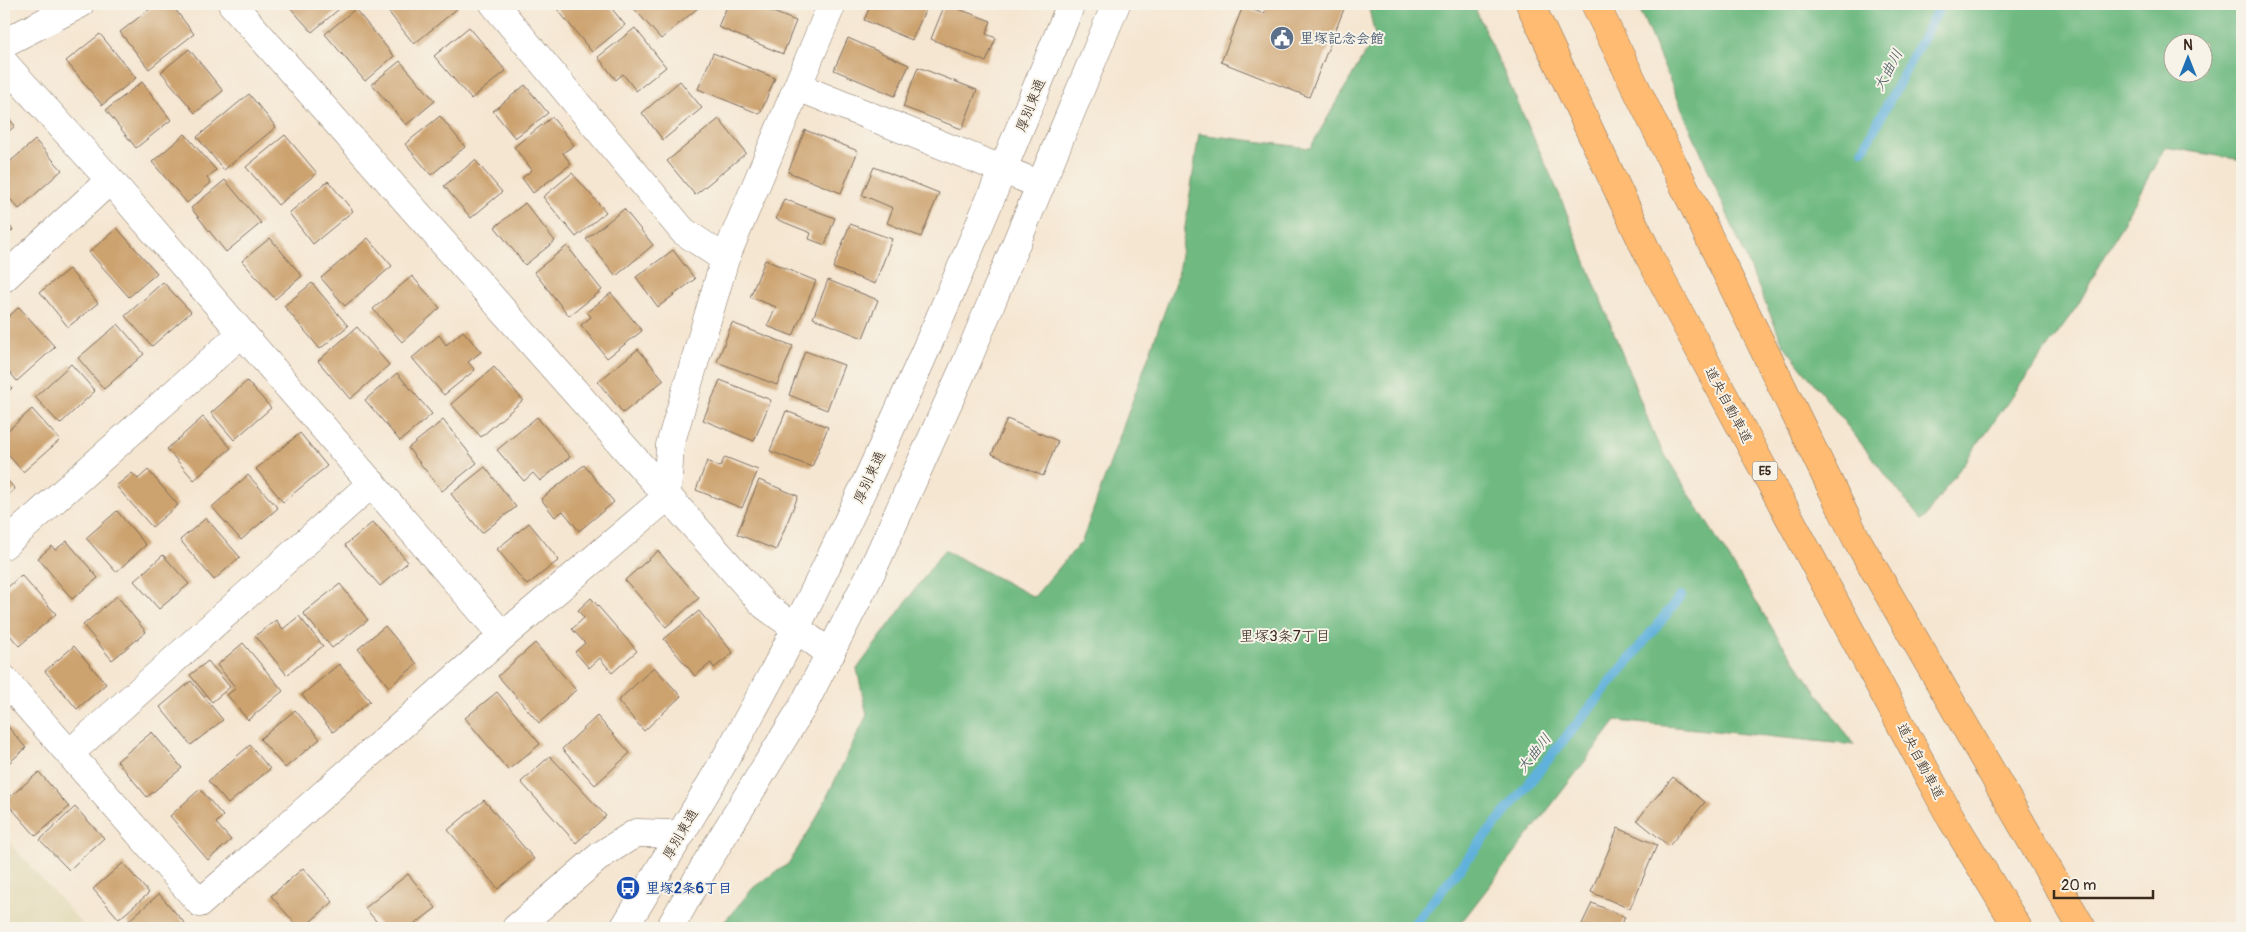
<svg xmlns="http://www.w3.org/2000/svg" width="2246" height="932" font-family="Pangolin,'Klee One',sans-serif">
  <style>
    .built { fill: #e4dbba }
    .forest { fill: #70ba82; stroke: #567250; fill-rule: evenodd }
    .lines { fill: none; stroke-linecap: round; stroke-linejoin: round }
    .stream { stroke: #61b1dc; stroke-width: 10 }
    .building { fill: #cca26e }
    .minor-casing { stroke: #7c6c5d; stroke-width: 29 }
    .tertiary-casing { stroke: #7c6c5d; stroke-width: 29 }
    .motorway-casing { stroke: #7c6c5d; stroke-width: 29 }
    .minor { stroke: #fff; stroke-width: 28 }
    .tertiary { stroke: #fff; stroke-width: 28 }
    .motorway { stroke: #ffbb71; stroke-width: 28 }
    .labels { text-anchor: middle; stroke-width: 4; stroke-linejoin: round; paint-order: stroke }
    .shield { fill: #f7f3e8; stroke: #73665b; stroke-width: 1 }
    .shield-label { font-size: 12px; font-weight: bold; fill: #3b2a1e }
    .service-label { font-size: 14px; font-weight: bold; fill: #4e5e75; stroke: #f7f3e8; text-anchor: start }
    .street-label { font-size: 14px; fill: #3b2a1e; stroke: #f7f3e8 }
    .transit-label { font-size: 14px; font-weight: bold; fill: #164399; stroke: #f7f3e8; text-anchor: start }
    .water-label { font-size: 15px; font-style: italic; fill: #485960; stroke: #f7f3e8 }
    .neighbourhood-label { font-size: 15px; fill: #3b2a1e; stroke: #f7f3e8 }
  </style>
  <rect width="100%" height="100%" fill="#f7f3e8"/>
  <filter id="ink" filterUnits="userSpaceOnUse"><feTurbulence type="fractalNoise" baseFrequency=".02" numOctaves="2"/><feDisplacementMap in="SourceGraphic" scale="10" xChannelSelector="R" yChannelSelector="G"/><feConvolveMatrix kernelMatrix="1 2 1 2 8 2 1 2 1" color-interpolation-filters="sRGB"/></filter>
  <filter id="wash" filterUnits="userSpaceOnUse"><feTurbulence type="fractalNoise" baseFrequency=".0096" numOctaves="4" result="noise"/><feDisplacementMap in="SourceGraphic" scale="20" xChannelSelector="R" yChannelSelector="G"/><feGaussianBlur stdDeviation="1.12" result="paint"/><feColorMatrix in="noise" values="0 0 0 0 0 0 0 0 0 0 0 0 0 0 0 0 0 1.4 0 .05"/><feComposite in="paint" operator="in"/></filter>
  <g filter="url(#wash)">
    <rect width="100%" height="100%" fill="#f5e6d1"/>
    <!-- built -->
    <path class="built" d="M4 837 86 928H4Z"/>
    <!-- forest -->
    <path class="forest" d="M1368 4H1473L1560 196 1656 440 1777 636 1854 745 1616 721 1457 928H719L754 887 788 864 814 823 867 715 857 669 944 550 1034 597 1082 541 1178 274 1199 134 1310 148 1375 36Z
      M1637 4H2242V160L2165 147 2078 305 1922 521 1783 344ZM2174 42H2204V72H2174Z"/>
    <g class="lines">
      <!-- stream -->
      <path class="stream" d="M1863 150 1941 4
        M1411 928 1681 596"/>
    </g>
    <g id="blocks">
      <!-- building -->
      <path class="building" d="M156 4H171L194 34 149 69 120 32Z
        M287 4H345L312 32Z
        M394 4H454L458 8 414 44 387 10Z
        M553 4H608L625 25 592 52Z
        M630 4H696L699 7 661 39Z
        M728 4H753L796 21 783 54 718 27Z
        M871 4H928L912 40 864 20Z
        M945 4 991 21 986 34 996 38 986 62 931 39Z
        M1268 4H1346L1309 97 1221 62 1243 6 1264 14Z
        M355 9 394 56 365 81 325 34Z
        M469 27 506 71 471 99 434 56Z
        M635 28 666 67 636 91 623 74 616 80 598 57Z
        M100 34 136 78 102 105 66 61Z
        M848 38 909 65 895 96 834 70Z
        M189 49 223 91 195 113 161 72Z
        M713 53 775 78 760 114 698 89Z
        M400 61 435 101 406 125 372 84Z
        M918 67 977 90 962 129 903 107Z
        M680 81 702 108 663 140 642 113Z
        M142 82 171 120 136 148 106 110Z
        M525 85 548 113 515 138 493 111Z
        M249 94 276 127 224 170 197 137Z
        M4 112 15 126 4 135Z
        M440 116 465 147 431 175 405 144Z
        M552 117 574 145 563 153 571 164 533 193 522 178 532 170 514 147Z
        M719 119 746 153 695 195 667 161Z
        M805 130 858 151 841 193 788 172Z
        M185 134 216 170 207 178 211 183 187 203 152 162Z
        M285 135 317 173 278 205 246 167Z
        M35 140 62 170 19 209 4 192V167Z
        M475 160 502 192 471 218 444 186Z
        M874 167 939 193 921 237 887 223 893 208 862 195Z
        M572 173 606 212 576 237 543 197Z
        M225 180 261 223 226 252 191 208Z
        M328 181 353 211 313 244 289 213Z
        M784 199 835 218 825 245 809 239 811 233 776 219Z
        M525 203 555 241 525 265 495 227Z
        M624 209 653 245 616 276 586 239Z
        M4 219 13 230 4 238Z
        M850 224 892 239 875 284 833 268Z
        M117 228 157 273 129 297 89 252Z
        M270 238 302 276 275 299 242 261Z
        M368 238 392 266 345 306 321 278Z
        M567 246 602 290 569 316 534 272Z
        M673 250 695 279 658 307 636 277Z
        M765 260 816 281 793 336 767 326 776 307 750 297Z
        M69 269 98 303 68 327 40 292Z
        M412 276 440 308 402 342 373 309Z
        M828 280 878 300 863 338 813 318Z
        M163 282 191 312 152 346 125 316Z
        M312 283 348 326 320 349 284 306Z
        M611 293 642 331 607 358 581 325 591 317 587 312Z
        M19 307 55 347 17 381 4 365V321Z
        M732 323 793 346 777 385 717 362Z
        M118 324 144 354 104 389 78 358Z
        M357 327 389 365 350 399 318 361Z
        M463 331 481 352 468 362 475 370 444 395 412 358 439 335 446 345Z
        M638 349 664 380 623 413 598 382Z
        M805 351 844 365 827 410 789 395Z
        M71 364 95 391 60 424 35 397Z
        M494 367 523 400 481 437 451 404Z
        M397 373 432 414 400 441 365 400Z
        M4 378 12 388 4 395Z
        M720 380 771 400 754 441 703 420Z
        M247 381 271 408 234 440 211 413Z
        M32 409 60 440 23 472 4 450V434Z
        M786 411 828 427 812 467 770 451Z
        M203 417 231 448 194 480 167 449Z
        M537 417 570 457 540 481 533 473 524 481 497 450Z
        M1007 419 1058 441 1043 476 992 454Z
        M443 420 477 463 442 491 408 448Z
        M300 433 327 466 283 502 256 469Z
        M725 457 758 470 742 508 696 490 707 461 720 467Z
        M584 465 614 502 579 531 563 511 555 517 541 499Z
        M485 467 516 507 482 533 451 494Z
        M148 470 178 505 152 527 116 486 132 473 138 479Z
        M248 475 278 508 241 540 212 507Z
        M4 476 15 489 4 499Z
        M759 480 798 496 776 550 737 534Z
        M117 511 146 545 116 572 86 538Z
        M206 518 240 557 214 580 180 540Z
        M373 522 408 562 380 586 345 545Z
        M529 523 559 560 527 585 497 549Z
        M67 541 98 578 72 599 38 558 52 546 55 550Z
        M658 551 699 598 666 627 625 580Z
        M163 555 189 584 159 609 134 581Z
        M21 575 56 614 19 646 4 628V591Z
        M340 584 368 620 332 648 303 613Z
        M117 596 146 632 112 660 83 625Z
        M591 598 637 651 612 673 600 658 589 668 575 652 585 643 572 629 584 618 578 610Z
        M699 611 733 653 714 668 711 663 695 676 664 639Z
        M299 616 323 646 287 675 255 636 276 620 283 629Z
        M385 626 417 664 389 687 358 649Z
        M243 643 283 691 248 720 227 695 236 688 217 665Z
        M535 643 576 690 539 723 498 676Z
        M74 646 106 684 77 709 45 671Z
        M208 661 230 687 212 702 190 675Z
        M339 664 370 701 333 732 302 695Z
        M654 667 681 696 644 731 618 701Z
        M191 681 223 720 191 745 160 707Z
        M497 692 540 744 508 770 465 718Z
        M295 710 320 739 285 768 260 739Z
        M597 716 630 753 595 785 562 749Z
        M4 722 26 748 4 767Z
        M152 732 182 768 147 797 117 761Z
        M250 745 270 769 228 804 208 781Z
        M550 756 606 816 576 843 521 782Z
        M39 772 69 807 36 836 5 801Z
        M1673 777 1705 802 1669 846 1637 820Z
        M200 789 223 816 216 823 231 840 208 860 170 816Z
        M484 800 534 859 498 889 448 830Z
        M75 807 104 838 69 870 40 840Z
        M1618 828 1657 845 1630 909 1591 892Z
        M123 863 149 893 119 919 93 889Z
        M303 868 333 902 303 928H299L271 896Z
        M408 874 436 908 410 928H382L365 908Z
        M159 894 189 928H132L127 922Z
        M1592 903 1625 917 1620 928H1591L1582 924Z"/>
    </g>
  </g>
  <g filter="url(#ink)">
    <use href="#blocks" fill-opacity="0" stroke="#7c6c5d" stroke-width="1"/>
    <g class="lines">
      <!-- minor casing -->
      <g class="minor-casing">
        <path id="minor" d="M232 4 764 605 831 654
          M494 4 683 231 725 259
          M4 43 80 4
          M4 63 110 180 503 636
          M798 87 1041 185
          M4 278 110 180
          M4 545 242 333
          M4 679 200 903 503 636 667 497 670 445 725 259 832 4
          M70 753 372 483
          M516 928 601 855 636 833 681 834"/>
      </g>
      <!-- tertiary casing -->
      <g class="tertiary-casing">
        <path id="tertiary" d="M624 928C683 830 745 731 796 628 898 424 985 214 1071 4
          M670 928 707 862 803 706 871 573 967 361 1116 4"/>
      </g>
      <!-- motorway casing -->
      <g class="motorway-casing">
        <path id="motorway" d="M1530 4 1650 258 1951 818 2018 928
          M1595 4 1856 538 2082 928"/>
      </g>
      <!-- minor -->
      <use href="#minor" class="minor"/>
      <!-- tertiary -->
      <use href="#tertiary" class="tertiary"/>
      <!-- motorway -->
      <use href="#motorway" class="motorway"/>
    </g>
  </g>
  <!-- icons -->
  <defs>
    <g id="civic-disc" transform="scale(1.25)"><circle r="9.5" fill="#5c6f8a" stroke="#f7f3e8"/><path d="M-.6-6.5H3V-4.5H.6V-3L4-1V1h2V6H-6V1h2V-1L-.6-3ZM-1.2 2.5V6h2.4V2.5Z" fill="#fff"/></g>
    <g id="bus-disc" transform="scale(1.25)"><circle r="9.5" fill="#1a4fb4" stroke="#f7f3e8"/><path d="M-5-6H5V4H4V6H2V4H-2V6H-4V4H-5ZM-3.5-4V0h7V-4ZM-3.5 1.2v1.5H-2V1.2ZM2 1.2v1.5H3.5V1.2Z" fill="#fff"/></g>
  </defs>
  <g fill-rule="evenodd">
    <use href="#civic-disc" x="1282" y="38"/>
    <use href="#bus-disc" x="628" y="888"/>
  </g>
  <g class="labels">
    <!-- shield labels -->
    <rect class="shield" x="1752.5" y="461.5" width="25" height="19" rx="4"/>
    <g class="shield-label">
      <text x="1765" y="475">E5</text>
    </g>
    <!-- service labels -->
    <g class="service-label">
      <text x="1300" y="43">里塚記念会館</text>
    </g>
    <!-- street labels -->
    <g class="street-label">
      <text transform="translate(1030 105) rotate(-68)" y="5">厚別東通</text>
      <text transform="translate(1729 405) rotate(62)" y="5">道央自動車道</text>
      <text transform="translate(869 477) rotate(-65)" y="5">厚別東通</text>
      <text transform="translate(1921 761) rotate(62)" y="5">道央自動車道</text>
      <text transform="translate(680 834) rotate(-60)" y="5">厚別東通</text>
    </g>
    <!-- transit labels -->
    <g class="transit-label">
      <text x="646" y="893">里塚2条6丁目</text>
    </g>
    <!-- water labels -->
    <g class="water-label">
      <text transform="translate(1888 70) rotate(-62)" y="5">大曲川</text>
      <text transform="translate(1534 753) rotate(-51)" y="5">大曲川</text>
    </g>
    <!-- neighbourhood labels -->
    <g class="neighbourhood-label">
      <text x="1285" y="641">里塚3条7丁目</text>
    </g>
  </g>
  <!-- margin -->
  <rect width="2246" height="932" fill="none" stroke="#f7f3e8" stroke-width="20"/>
  <!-- north arrow -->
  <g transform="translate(2188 58)"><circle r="24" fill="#f7f3e8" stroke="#aca397"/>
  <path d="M0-4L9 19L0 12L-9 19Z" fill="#1f6fb2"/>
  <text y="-8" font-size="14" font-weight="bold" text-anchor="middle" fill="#3b2a1e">N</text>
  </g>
  <!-- scale -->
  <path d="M2054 890v8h99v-8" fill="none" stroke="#3b2a1e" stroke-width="2.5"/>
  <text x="2061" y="890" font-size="15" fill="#3b2a1e" stroke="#f7f3e8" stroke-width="4" paint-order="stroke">20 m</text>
</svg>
